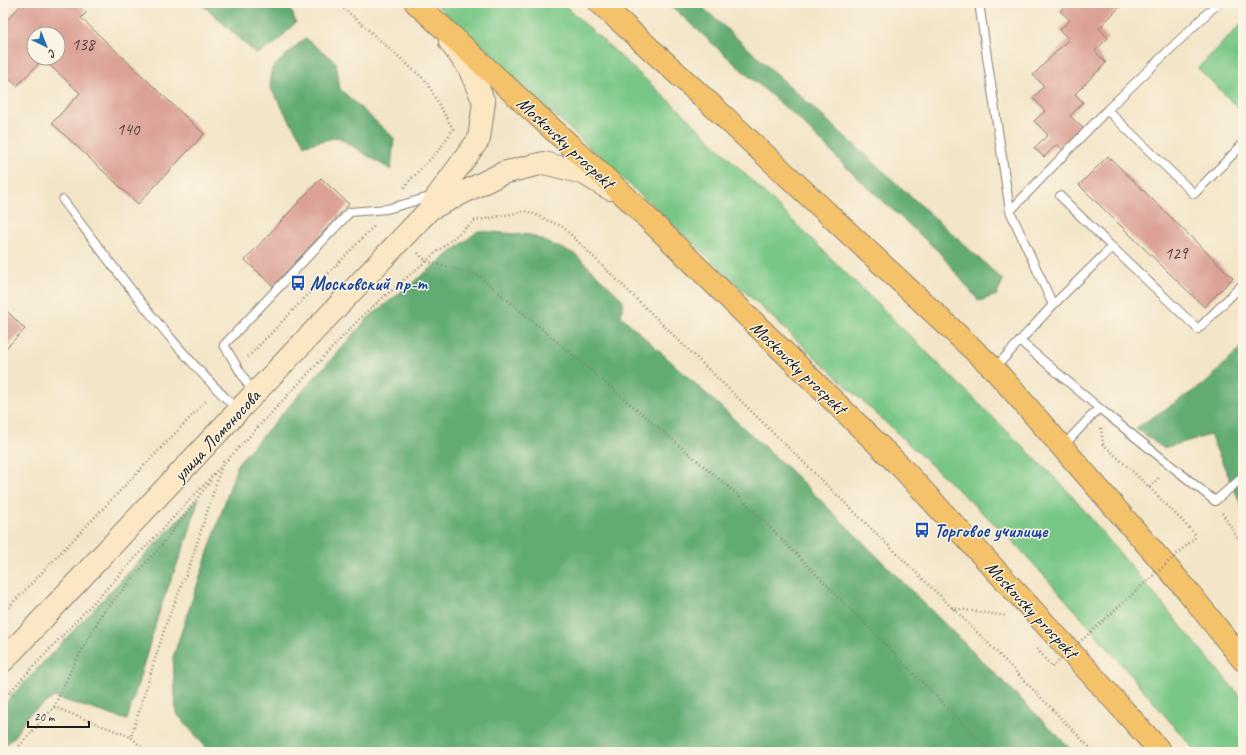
<svg xmlns="http://www.w3.org/2000/svg" width="1246" height="755" font-family="Caveat,sans-serif">
  <style>
    .green { fill: #79c786; stroke: #4a7251 }
    .forest { fill: #62ac73; stroke: #3f6448 }
    .building { fill: #dba196; fill-rule: evenodd }
    .lines { fill: none; stroke-linecap: round; stroke-linejoin: round }
    .lane-casing { stroke: #888072; stroke-width: 10 }
    .secondary-casing { stroke: #888072; stroke-width: 24 }
    .primary-casing { stroke: #888072; stroke-width: 24 }
    .path { stroke: #888072; stroke-width: 2.5; stroke-dasharray: 1 3; stroke-linecap: butt }
    .lane { stroke: #fff; stroke-width: 8 }
    .secondary { stroke: #fbe7c3; stroke-width: 22 }
    .primary { stroke: #f4c26a; stroke-width: 22 }
    .path-bridge { stroke: #888072; stroke-width: 2.5; stroke-dasharray: 1 3; stroke-linecap: butt }
    .labels { text-anchor: middle; stroke-width: 3; stroke-linejoin: round; paint-order: stroke }
    .number-label { font-size: 17px; fill: #4c3d3a }
    .street-label { font-size: 19px; fill: #1c1c1c; stroke: #fcf5e5 }
    .transit-label { font-size: 19px; font-weight: bold; fill: #164399; stroke: #fcf5e5; text-anchor: start }
  </style>
  <rect width="100%" height="100%" fill="#fcf5e5"/>
  <filter id="ink" filterUnits="userSpaceOnUse"><feTurbulence type="fractalNoise" baseFrequency=".025" numOctaves="2"/><feDisplacementMap in="SourceGraphic" scale="8" xChannelSelector="R" yChannelSelector="G"/><feConvolveMatrix kernelMatrix="1 2 1 2 8 2 1 2 1" color-interpolation-filters="sRGB"/></filter>
  <filter id="wash" filterUnits="userSpaceOnUse"><feTurbulence type="fractalNoise" baseFrequency=".012" numOctaves="4" result="noise"/><feDisplacementMap in="SourceGraphic" scale="16" xChannelSelector="R" yChannelSelector="G"/><feGaussianBlur stdDeviation="0.9" result="paint"/><feColorMatrix in="noise" values="0 0 0 0 0 0 0 0 0 0 0 0 0 0 0 0 0 1.4 0 .05"/><feComposite in="paint" operator="in"/></filter>
  <g filter="url(#wash)">
    <rect width="100%" height="100%" fill="#f3e5c8"/>
    <!-- green -->
    <path class="green" d="M434 3H562L688 118 1067 490 1243 700V752H1196L1083 619 1011 539Z
      M1243 22V107L1240 110 1198 68Z"/>
    <!-- forest -->
    <path class="forest" d="M201 3H288L296 22 273 46 256 54Z
      M668 3H698L1003 280 997 295 979 301 938 251 850 171 798 118 745 73Z
      M305 38 336 62 340 89 394 138 391 170 338 137 305 145 288 118 270 87 272 68Z
      M478 231 530 235 575 254 623 300 621 316 793 473 1074 752H210L176 713 173 657 238 463 368 318Z
      M1243 345V509L1210 435 1163 448 1136 428 1207 382Z
      M199 498 188 536 161 606 127 720 54 697 29 714 13 738 3 748V705Z"/>
    <g id="blocks">
      <!-- building -->
      <path class="building" d="M23 3H75L86 13 81 18 204 134 138 204 52 123 80 93 43 59 17 86 3 73V24ZM34 34H58V58H34Z
        M1068 3H1124L1099 28 1108 38 1095 51 1106 63 1075 94 1083 102 1070 116 1084 129 1063 150 1057 144 1044 157 1034 148 1048 135 1034 121 1045 111 1033 98 1044 86 1033 75 1069 39 1059 30 1070 20 1060 11Z
        M1108 156 1233 278 1204 307 1079 185Z
        M321 178 349 204 273 286 245 260Z
        M3 307 25 329 3 351Z"/>
    </g>
  </g>
  <g filter="url(#ink)">
    <use href="#blocks" fill-opacity="0" stroke="#888072" stroke-width="1"/>
    <g class="lines">
      <!-- lane casing -->
      <g class="lane-casing">
        <path id="lane" d="M979 3 1010 211 1053 305 994 369
          M1107 110 1218 3
          M1060 196 1112 247
          M63 200C118 273 172 347 238 410
          M1010 211 1107 110 1194 194 1243 144
          M1053 305 1112 247 1198 329 1243 284
          M1020 341 1099 408 1215 501 1243 477
          M253 393 224 345 350 212 387 209 433 196
          M1063 446 1099 408"/>
      </g>
      <!-- secondary casing -->
      <g class="secondary-casing">
        <path id="secondary" d="M430 209 503 173 544 163 583 173 610 189
          M3 661 238 411 430 209 438 195 479 139 484 102 469 68 450 42"/>
      </g>
      <!-- primary casing -->
      <g class="primary-casing">
        <path id="primary" d="M416 3 627 198 902 468 1091 674 1161 752
          M600 3 717 110 994 369 1186 589 1243 660"/>
      </g>
      <!-- path -->
      <path class="path" d="M338 3 426 81 453 129 440 149 410 180 403 189
        M418 253 426 261 478 275 738 495 991 752
        M248 357 375 225
        M1101 428 1103 444 1149 487 1197 536
        M1149 487 1161 476
        M1222 513 1237 537 1243 544
        M952 608 1007 616
        M3 613 207 400
        M1037 649 1052 667
        M3 699 364 314 426 261 474 221 527 211 563 227 978 633 1094 752
        M54 707 131 737
        M14 752 54 707 72 668 102 614 164 542 212 479
        M147 752 131 737 166 624 190 565 224 459"/>
      <!-- lane -->
      <use href="#lane" class="lane"/>
      <!-- secondary -->
      <use href="#secondary" class="secondary"/>
      <!-- primary -->
      <use href="#primary" class="primary"/>
      <!-- path-bridge -->
      <path class="path-bridge" d="M1052 667 1197 536"/>
    </g>
  </g>
  <!-- icons -->
  <defs>
    <g id="bus-bare" transform="scale(1.2)"><path d="M-5-6H5V4H4V6H2V4H-2V6H-4V4H-5ZM-3.5-4V0h7V-4ZM-3.5 1.2v1.5H-2V1.2ZM2 1.2v1.5H3.5V1.2Z" fill="#1a4fb4" stroke="#fcf5e5" stroke-width="2.5" paint-order="stroke"/></g>
  </defs>
  <g fill-rule="evenodd">
    <use href="#bus-bare" x="298" y="283"/>
    <use href="#bus-bare" x="922" y="530"/>
  </g>
  <g class="labels">
    <!-- number labels -->
    <g class="number-label">
      <text x="83" y="50">138</text>
      <text x="128" y="135">140</text>
      <text x="1176" y="259">129</text>
    </g>
    <!-- street labels -->
    <g class="street-label">
      <text transform="translate(566 142) rotate(43)" y="7">Moskovsky prospekt</text>
      <text transform="translate(799 367) rotate(44)" y="7">Moskovsky prospekt</text>
      <text transform="translate(216 435) rotate(-47)" y="7">улица Ломоносова</text>
      <text transform="translate(1032 609) rotate(47)" y="7">Moskovsky prospekt</text>
    </g>
    <!-- transit labels -->
    <g class="transit-label">
      <text x="310" y="290">Московский пр-т</text>
      <text x="934" y="537">Торговое училище</text>
    </g>
  </g>
  <!-- margin -->
  <rect width="1246" height="755" fill="none" stroke="#fcf5e5" stroke-width="16"/>
  <!-- north arrow -->
  <g transform="translate(46 46) rotate(137)"><circle r="19" fill="#fcf5e5" stroke="#a29e95"/>
  <path d="M0-3L7 15L0 10L-7 15Z" fill="#1f6fb2"/>
  <text y="-6" font-size="11" font-weight="bold" text-anchor="middle" fill="#1c1c1c">С</text>
  </g>
  <!-- scale -->
  <path d="M28 721v6h61v-6" fill="none" stroke="#1c1c1c" stroke-width="2"/>
  <text x="34" y="721" font-size="12" fill="#1c1c1c" stroke="#fcf5e5" stroke-width="3" paint-order="stroke">20 m</text>
</svg>
